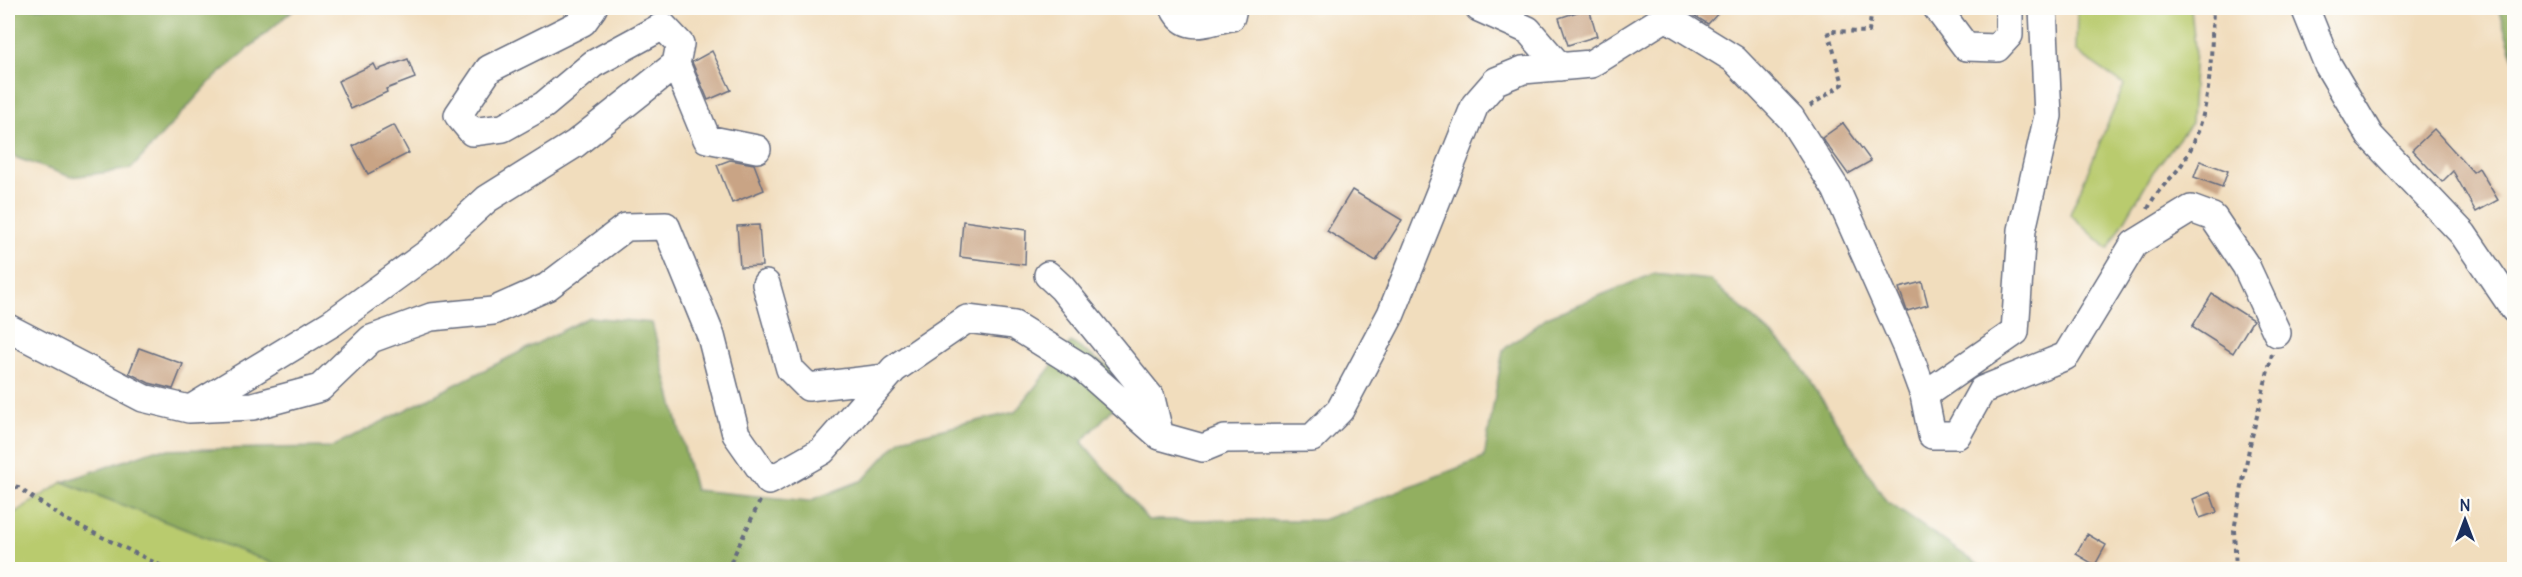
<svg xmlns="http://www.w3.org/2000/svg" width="2522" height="577" font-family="Delius,sans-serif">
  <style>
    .green { fill: #b9cb6e; stroke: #6a7d66; stroke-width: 1.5 }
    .forest { fill: #92af61; stroke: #566f60; stroke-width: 1.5 }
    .building { fill: #c9a485 }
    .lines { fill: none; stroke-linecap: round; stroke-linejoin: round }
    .minor-casing { stroke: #666c7f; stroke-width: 30 }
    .path { stroke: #666c7f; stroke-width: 4; stroke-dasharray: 4.5 4.5; stroke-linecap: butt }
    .minor { stroke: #fff; stroke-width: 27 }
  </style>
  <rect width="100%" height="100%" fill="#fdfcf7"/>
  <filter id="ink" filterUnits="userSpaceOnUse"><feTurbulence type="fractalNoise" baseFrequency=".0167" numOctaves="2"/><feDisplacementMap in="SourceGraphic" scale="12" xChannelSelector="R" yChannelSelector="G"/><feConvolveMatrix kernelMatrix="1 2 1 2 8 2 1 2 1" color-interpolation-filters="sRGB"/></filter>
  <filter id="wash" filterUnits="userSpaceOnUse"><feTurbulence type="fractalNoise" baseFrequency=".008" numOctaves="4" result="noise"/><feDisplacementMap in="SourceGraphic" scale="24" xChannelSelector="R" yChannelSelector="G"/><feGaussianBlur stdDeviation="1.35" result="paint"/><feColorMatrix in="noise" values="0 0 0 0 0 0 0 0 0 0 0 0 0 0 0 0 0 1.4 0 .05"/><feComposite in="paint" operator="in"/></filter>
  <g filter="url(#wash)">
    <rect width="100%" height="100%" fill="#f1ddbd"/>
    <!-- green -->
    <path class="green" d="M2077 8H2191L2195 48 2191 123 2153 172 2108 249 2070 214 2124 85 2076 51Z
      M63 482 290 569 8 570V517Z"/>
    <!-- forest -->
    <path class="forest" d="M8 8H295L210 82 131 169 71 177 17 158 8 151Z
      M2498 8H2514V60Z
      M1653 274 1710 280 1794 355 1886 501 1985 569 290 570 63 482 155 450 332 447 589 317 652 323 695 490 809 501 863 480 901 439 1015 412 1071 342 1135 385 1082 442 1148 520H1322L1484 458 1503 350 1547 317Z"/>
    <g id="blocks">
      <!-- building -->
      <path class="building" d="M1589 8 1597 36 1568 45 1559 18Z
        M1682 8H1723L1708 24Z
        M712 51 731 90 708 100 692 62Z
        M408 59 415 78 386 89 387 92 351 109 338 81 374 64 377 70Z
        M1843 123 1871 161 1848 174 1822 138Z
        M394 125 409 153 368 174 353 146Z
        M2434 129 2473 172 2479 168 2498 200 2476 212 2453 171 2442 182 2412 150Z
        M730 160 754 164 764 190 732 203 717 165Z
        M2200 161 2228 171 2222 187 2194 177Z
        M1352 190 1402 220 1376 261 1327 231Z
        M963 221 1026 230 1025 265 960 257Z
        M759 225 762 266 740 267 737 226Z
        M1922 282 1928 305 1907 311 1899 288Z
        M2212 294 2253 320 2233 353 2192 327Z
        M139 348 183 364 173 389 149 383 129 373Z
        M2210 492 2217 512 2200 518 2193 499Z
        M2087 534 2106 545 2095 565 2076 554Z"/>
    </g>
  </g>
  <g filter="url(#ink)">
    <use href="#blocks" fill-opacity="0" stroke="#666c7f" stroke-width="1.5"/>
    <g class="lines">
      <!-- minor casing -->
      <g class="minor-casing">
        <path id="minor" d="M1174 8C1187 34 1207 21 1231 17L1233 8
          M1479 8 1528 30 1560 67
          M1937 8 1966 47 1997 48 2009 35V8
          M2305 8 2328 65 2370 136 2463 234 2514 309
          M676 64 707 139 757 149
          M1048 275 1062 288 1151 398 1160 436
          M766 284 790 369 808 387 886 378
          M8 328 143 398 189 409 253 406 320 388 371 339 431 317 493 311 547 287 626 227 666 226 711 336 736 434 769 481 822 451 894 369 967 319 1014 325 1083 368 1160 436 1203 448 1225 439 1312 438 1340 410 1391 314 1475 105 1496 81 1523 70 1591 64 1666 17 1734 59 1791 118 1836 189 1907 349 1924 395 1932 435H1957L1982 390 2066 356 2134 244 2191 209 2213 217 2246 266 2277 333
          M1924 395 2015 332 2022 230 2048 116 2043 8
          M192 408 332 323 428 253 487 199 575 144 676 64 680 44 663 26 593 64 544 105 503 128 472 132 458 115 489 69 583 22 593 8"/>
      </g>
      <!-- path -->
      <path class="path" d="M1810 106 1843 84 1828 31 1869 32 1872 8
        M2148 209C2156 189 2173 179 2184 161 2212 116 2211 59 2213 8
        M8 481 65 519 170 570
        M727 570 760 501
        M2236 570 2234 530 2249 449 2272 354"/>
      <!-- minor -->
      <use href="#minor" class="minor"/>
    </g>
  </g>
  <!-- margin -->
  <rect width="2522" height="577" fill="none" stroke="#fdfcf7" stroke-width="30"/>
  <!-- north arrow -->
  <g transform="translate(2465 520)" stroke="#fdfcf7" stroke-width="4.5" paint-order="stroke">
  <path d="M0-4.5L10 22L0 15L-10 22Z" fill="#1b2f5e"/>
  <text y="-9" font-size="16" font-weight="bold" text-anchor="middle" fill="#1b2f5e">N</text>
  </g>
</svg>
